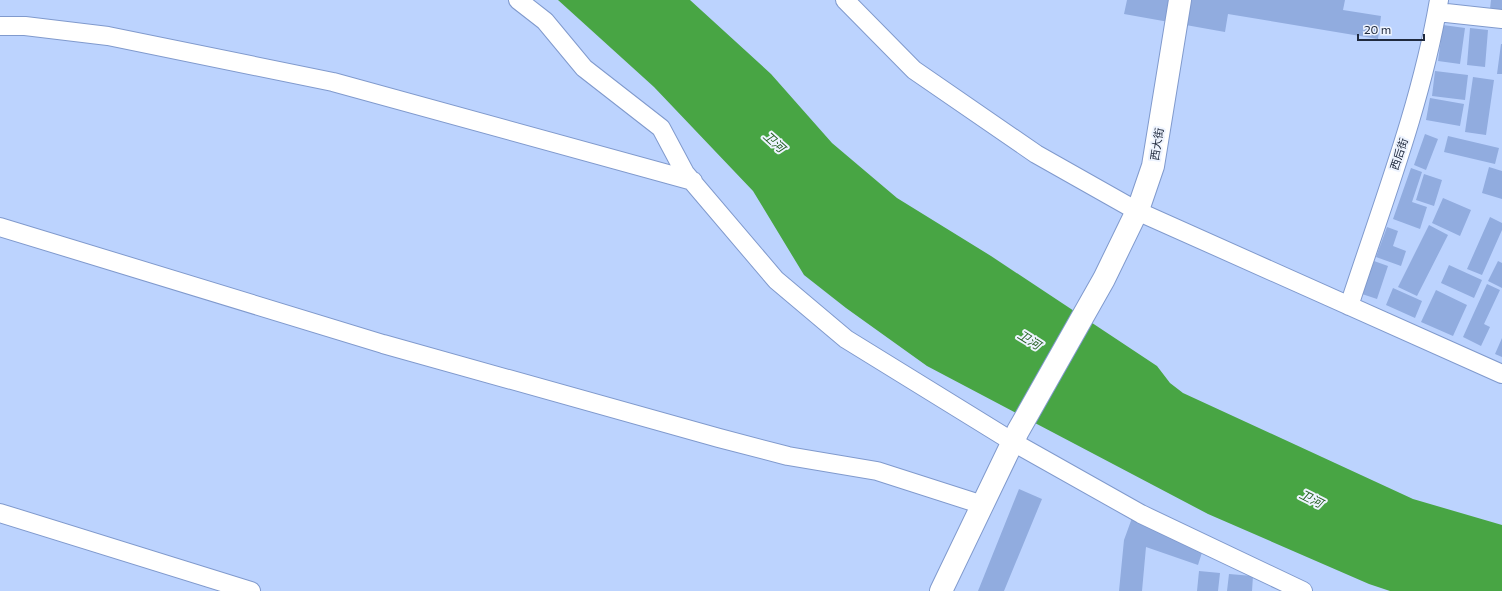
<svg xmlns="http://www.w3.org/2000/svg" width="1502" height="591" font-family="Commissioner,'Noto Sans SC',sans-serif">
  <style>
    .water { fill: #48a544 }
    .building { fill: #91acdf }
    .lines { fill: none; stroke-linecap: round; stroke-linejoin: round }
    .street-casing { stroke: #809acd; stroke-width: 20 }
    .secondary-casing { stroke: #809acd; stroke-width: 24 }
    .street { stroke: #fff; stroke-width: 18 }
    .secondary { stroke: #fff; stroke-width: 22 }
    .labels { text-anchor: middle; stroke-width: 4; stroke-linejoin: round; paint-order: stroke }
    .street-label { font-size: 11px; fill: #202a3e; stroke: #eef4ff }
    .water-label { font-size: 12px; font-style: italic; fill: #225e1f; stroke: #eef4ff }
  </style>
  <rect width="100%" height="100%" fill="#bcd3fe"/>
  <!-- water -->
  <path class="water" d="M558 0H690L771 74 832 143 897 198 991 256 1157 366 1170 383 1183 393 1413 499 1502 525V591H1390L1369 584 1208 514 927 366 846 308 804 275 753 191 654 87Z"/>
  <!-- building -->
  <path class="building" d="M1127 0H1345L1343 10 1381 16 1378 39 1228 14 1225 32 1124 14Z
    M1491 0H1502V11L1490 9Z
    M1443 25 1465 28 1460 64 1438 61Z
    M1470 28 1488 30 1485 67 1467 65Z
    M1501 44H1502V74H1497Z
    M1435 71 1468 75 1465 100 1432 96Z
    M1473 77 1494 80 1486 135 1465 132Z
    M1430 98 1464 104 1460 126 1426 120Z
    M1425 134 1438 139 1426 170 1414 165Z
    M1448 136 1499 148 1495 164 1444 152Z
    M1489 167 1502 171V199L1482 193Z
    M1411 168 1422 172 1412 202 1427 207 1420 229 1393 219Z
    M1424 174 1442 180 1434 206 1416 200Z
    M1443 198 1471 210 1460 236 1432 223Z
    M1490 217 1502 223V230L1482 275 1467 269Z
    M1429 225 1448 235 1417 296 1398 287Z
    M1387 227 1398 231 1393 246 1406 251 1401 266 1376 257Z
    M1374 261 1388 266 1377 299 1362 294Z
    M1498 261 1502 263V288L1488 281Z
    M1449 265 1482 280 1474 298 1441 283Z
    M1487 284 1500 290 1484 324 1490 327 1481 346 1463 337Z
    M1393 288 1422 301 1415 318 1386 305Z
    M1436 290 1467 305 1453 336 1421 322Z
    M1502 338V357L1495 354Z
    M1019 489 1042 499 1004 591H978Z
    M1132 518 1205 543 1198 565 1146 547 1142 591H1119L1124 540Z
    M1199 571 1220 573 1218 591H1197Z
    M1229 574 1253 576 1252 591H1227Z"/>
  <g class="lines">
    <!-- street casing -->
    <g class="street-casing">
      <path id="street" d="M518 0 545 21 584 68 661 128 685 173 776 280 846 339 1013 442 1141 514 1303 591
        M845 0 914 70 1036 154 1137 211 1502 374
        M1437 12 1502 19
        M0 26H25L108 36 333 82 693 181
        M0 227 383 344 719 438 788 456 877 471 983 505
        M1349 306C1382 205 1421 105 1439 0
        M0 513 251 591"/>
    </g>
    <!-- secondary casing -->
    <g class="secondary-casing">
      <path id="secondary" d="M941 591 1018 431 1104 279 1139 207 1153 166 1180 0"/>
    </g>
    <!-- street -->
    <use href="#street" class="street"/>
    <!-- secondary -->
    <use href="#secondary" class="secondary"/>
  </g>
  <g class="labels">
    <!-- street labels -->
    <g class="street-label">
      <text transform="translate(1157 144) rotate(-81)" y="4">西大街</text>
      <text transform="translate(1399 154) rotate(-71)" y="4">西后街</text>
    </g>
    <!-- water labels -->
    <g class="water-label">
      <text transform="translate(774 142) rotate(42)" y="4">卫河</text>
      <text transform="translate(1029 340) rotate(32)" y="4">卫河</text>
      <text transform="translate(1311 499) rotate(27)" y="4">卫河</text>
    </g>
  </g>
  <!-- scale -->
  <path d="M1358 34v6h66v-6" fill="none" stroke="#202a3e" stroke-width="2"/>
  <text x="1364" y="34" font-size="12" fill="#202a3e" stroke="#eef4ff" stroke-width="3" paint-order="stroke">20 m</text>
</svg>
